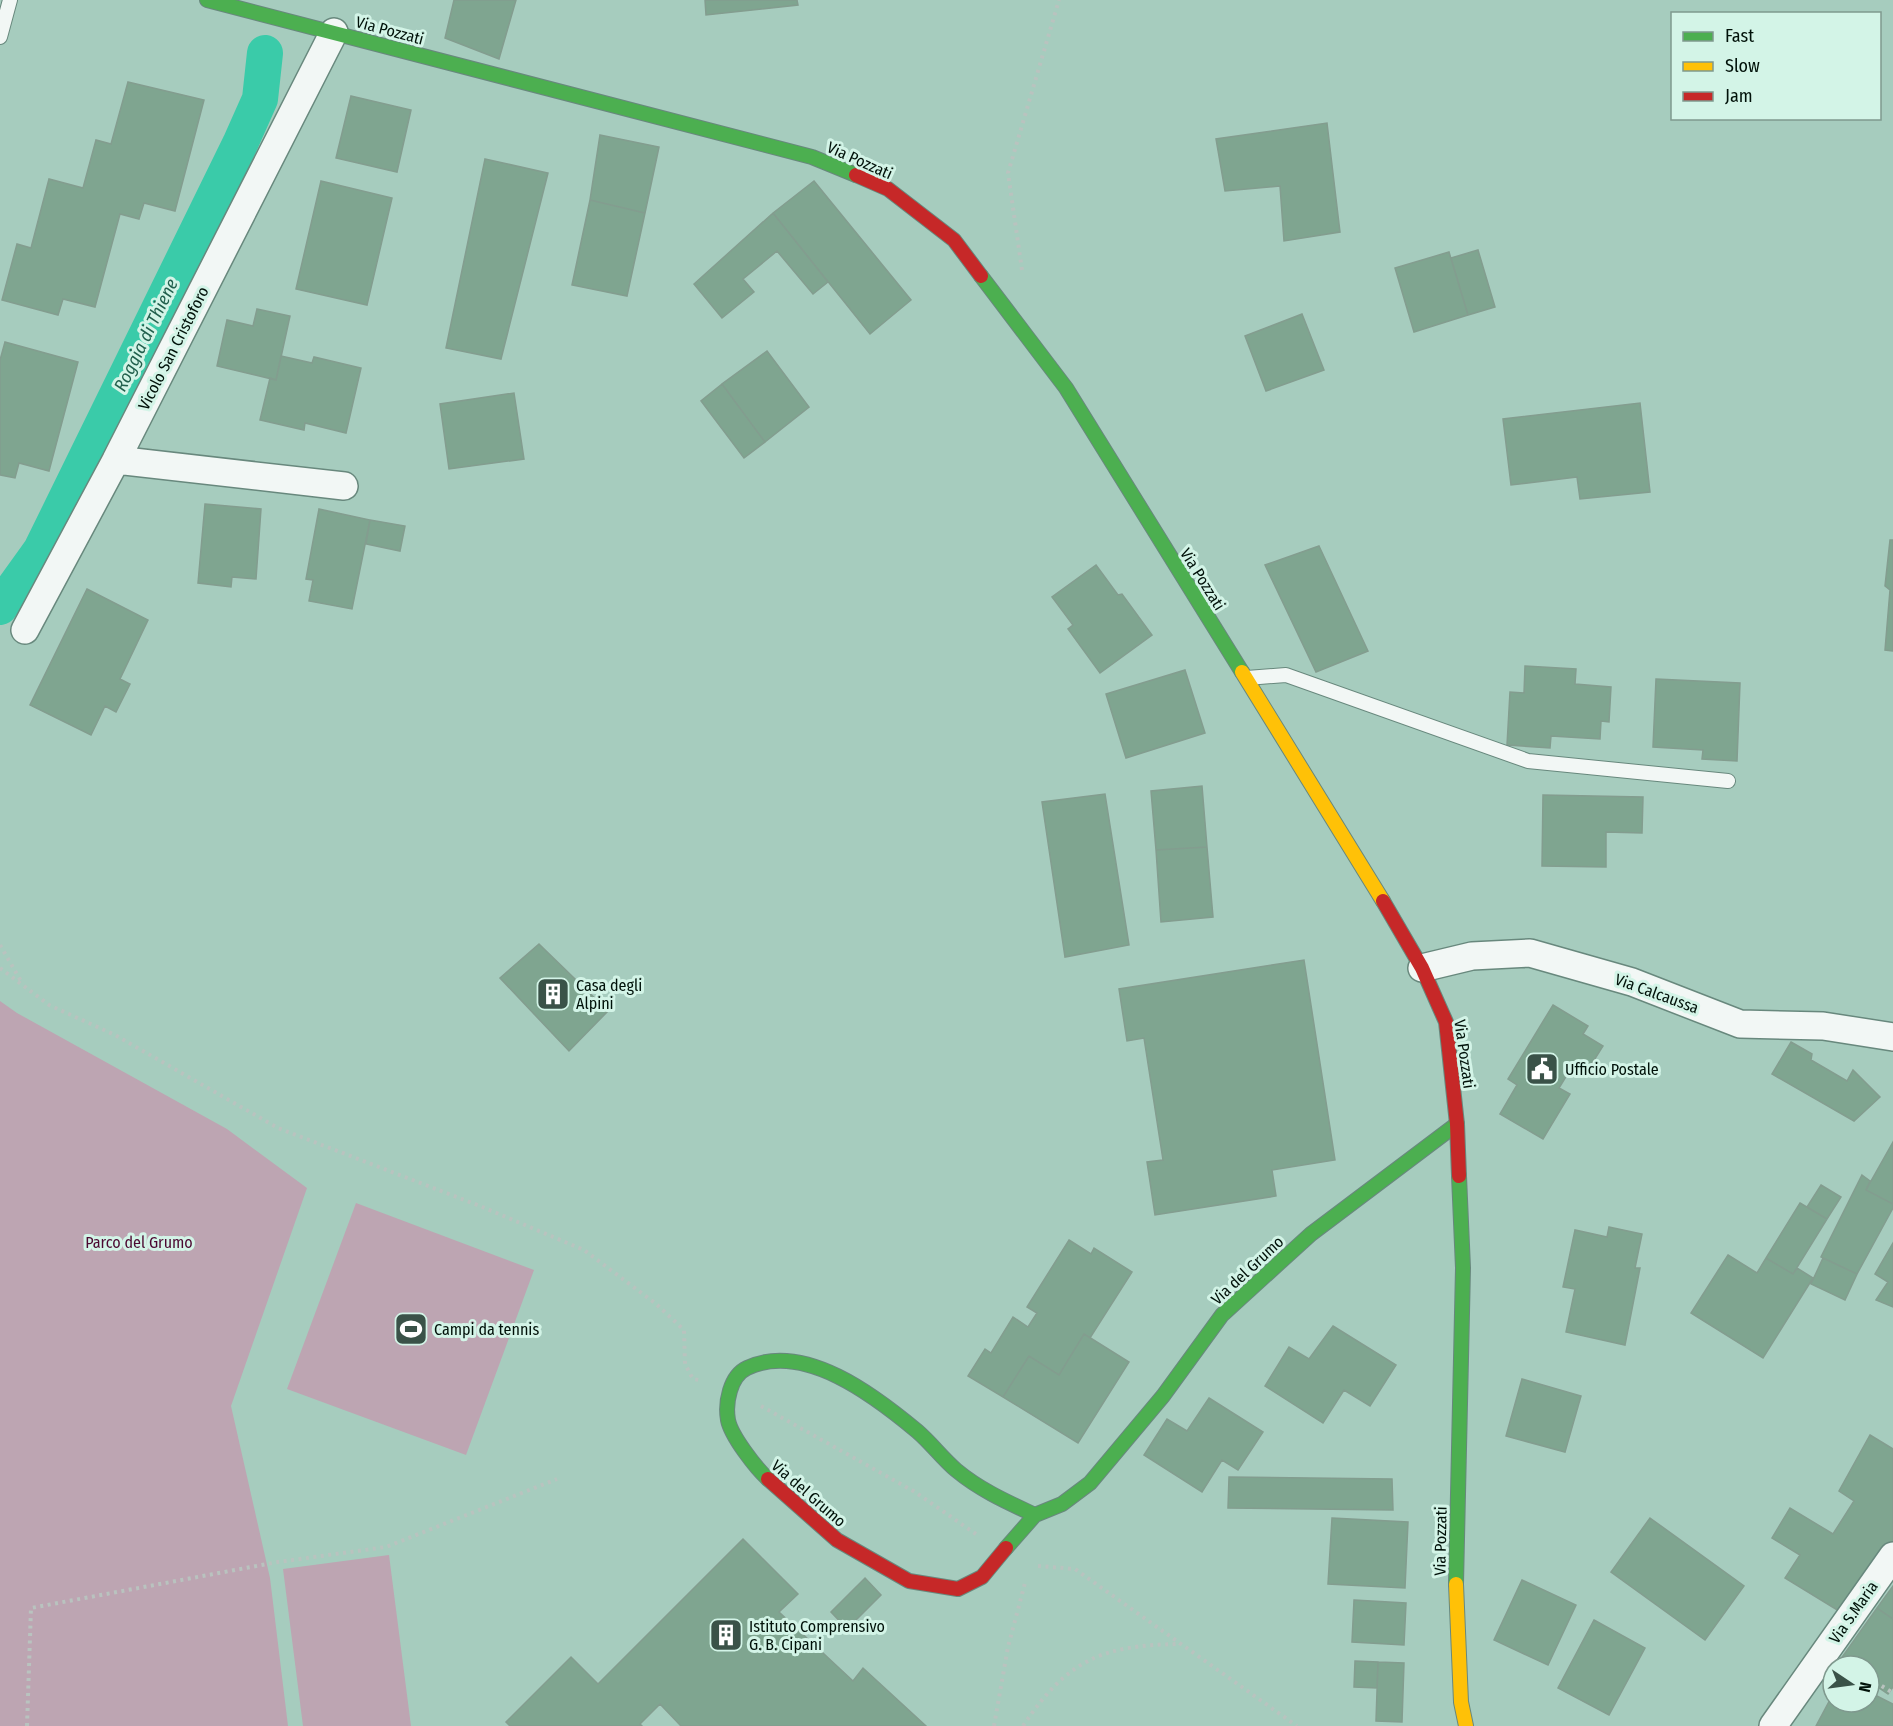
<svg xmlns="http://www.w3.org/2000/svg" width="1893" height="1726" font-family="'Fira Sans Condensed',sans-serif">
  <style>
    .green { fill: #bda5b2 }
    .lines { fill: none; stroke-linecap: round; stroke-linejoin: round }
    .canal { stroke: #3acba9; stroke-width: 36 }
    .building { fill: #7fa590; stroke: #839d8f; stroke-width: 1.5 }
    .lane-casing { stroke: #68887d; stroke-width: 16 }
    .street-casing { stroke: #68887d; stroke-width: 30 }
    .fast-casing { stroke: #68887d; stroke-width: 16 }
    .slow-casing { stroke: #68887d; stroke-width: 16 }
    .jam-casing { stroke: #68887d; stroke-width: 16 }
    .path { stroke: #b9c3bf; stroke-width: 4; stroke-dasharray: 3 4.5; stroke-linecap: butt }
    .lane { stroke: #f2f7f5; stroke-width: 14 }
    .street { stroke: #f2f7f5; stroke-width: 27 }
    .fast { stroke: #4caf50; stroke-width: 14 }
    .slow { stroke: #ffc107; stroke-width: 14 }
    .jam { stroke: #c62828; stroke-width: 14 }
    .labels { text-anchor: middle; stroke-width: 6; stroke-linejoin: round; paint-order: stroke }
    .street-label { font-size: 16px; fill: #001109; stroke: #d3f4e7 }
    .poi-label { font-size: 16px; fill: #001109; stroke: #d3f4e7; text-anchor: start }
    .park-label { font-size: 16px; fill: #4c0831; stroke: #d3f4e7 }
    .water-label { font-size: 18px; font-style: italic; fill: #22604d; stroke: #d3f4e7 }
  </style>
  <rect width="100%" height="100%" fill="#a6ccbe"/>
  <!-- green -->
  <path class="green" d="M0 1001 17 1013 227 1129 307 1188 231 1406 270 1578 288 1726H0Z
    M356 1203 534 1270 466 1455 287 1389Z
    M389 1555 411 1726H303L283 1569Z"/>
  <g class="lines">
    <!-- canal -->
    <path class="canal" d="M0 607 41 550 240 144 260 99 265 53"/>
  </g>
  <!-- building -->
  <path class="building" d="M454 0H516L499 59 445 38Z
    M705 0H797L798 5 706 15Z
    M128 82 204 100 175 211 144 203 139 219 120 214 95 307 63 299 58 315 2 300 17 244 31 248 49 179 83 188 96 140 111 144Z
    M351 96 411 110 397 172 336 158Z
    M1327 123 1340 232 1284 241 1280 186 1225 191 1216 139Z
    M600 135 659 147 645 213 590 200Z
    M485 159 548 173 501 359 446 348Z
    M321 181 392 198 367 305 296 289Z
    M814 181 911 300 870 334 773 213Z
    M590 200 645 213 627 296 572 285Z
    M773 213 828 282 813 294 777 251 743 279 754 292 722 318 694 284Z
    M1478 250 1495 307 1468 315 1451 258Z
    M1449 252 1468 315 1414 332 1395 268Z
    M257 309 290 316 276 380 217 366 227 320 253 326Z
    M1302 314 1324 370 1266 391 1245 336Z
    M5 342 78 362 49 471 19 463 15 478 0 475V360Z
    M767 351 809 407 765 442 722 384Z
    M281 356 312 363 314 357 361 368 346 433 305 423 304 430 260 420 270 378 276 380Z
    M722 384 765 442 744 458 701 401Z
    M514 393 524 459 449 469 440 404Z
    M1640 403 1650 492 1580 499 1577 477 1511 485 1503 419Z
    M205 504 261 509 256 579 232 577 231 587 198 583Z
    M319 509 370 520 352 609 309 601 313 580 306 579Z
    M370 520 405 526 400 551 366 544Z
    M1890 540H1893V651L1885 650 1890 590 1885 586Z
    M1319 546 1368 651 1316 672 1265 565Z
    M1096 565 1118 595 1122 594 1152 635 1100 673 1068 629 1073 625 1052 597Z
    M87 589 148 620 120 679 130 684 116 712 105 706 91 735 30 705Z
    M1525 666 1576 669 1575 684 1611 687 1609 722 1601 721 1600 739 1551 736 1550 748 1507 745 1510 692 1524 693Z
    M1185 670 1205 733 1126 758 1106 694Z
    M1656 679 1740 683 1737 761 1702 759 1703 750 1653 747Z
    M1202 786 1207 847 1156 850 1151 791Z
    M1105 794 1129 945 1065 957 1042 802Z
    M1543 795 1643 797 1642 833 1606 832V867L1542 866Z
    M1207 847 1213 917 1161 922 1156 850Z
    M539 944 608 1011 569 1051 500 978Z
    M1304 960 1335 1160 1272 1170 1276 1196 1155 1215 1147 1162 1163 1160 1144 1038 1127 1041 1119 989Z
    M1553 1005 1588 1026 1583 1034 1603 1046 1586 1073 1573 1065 1559 1088 1570 1094 1543 1139 1500 1114 1517 1085 1508 1079Z
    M1791 1042 1812 1054 1811 1060 1847 1081 1853 1070 1880 1097 1854 1121 1772 1074Z
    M1893 1142V1204L1866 1190Z
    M1862 1175 1870 1181 1866 1190 1893 1204V1208L1857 1274 1821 1257Z
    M1821 1185 1841 1197 1827 1219 1807 1207Z
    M1800 1203 1827 1219 1793 1274 1766 1258Z
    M1609 1227 1642 1234 1635 1268H1640L1625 1345 1566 1332 1575 1289 1563 1287 1575 1230 1607 1237Z
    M1069 1240 1091 1254 1094 1248 1132 1272 1090 1338 1084 1334 1059 1375 1029 1356 1003 1397 968 1376 985 1349 991 1353 1013 1317 1028 1327 1037 1313 1027 1307Z
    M1893 1243V1307L1876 1300 1888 1282 1875 1274Z
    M1728 1255 1757 1273 1766 1258 1793 1274 1797 1268 1813 1278 1763 1358 1691 1313Z
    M1823 1258 1857 1274 1845 1300 1811 1284Z
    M1333 1326 1396 1365 1370 1406 1344 1390 1323 1423 1265 1386 1289 1347 1309 1359Z
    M1084 1334 1129 1362 1078 1443 1003 1397 1029 1356 1059 1375Z
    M1522 1379 1581 1396 1565 1452 1506 1436Z
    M1209 1398 1263 1432 1238 1470 1222 1460 1202 1492 1144 1455 1167 1419 1187 1431Z
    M1870 1435 1893 1449V1542L1847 1616 1785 1578 1800 1555 1772 1538 1790 1508 1833 1534 1854 1501 1839 1491Z
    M1229 1477 1392 1479 1393 1510 1228 1508Z
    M1332 1518 1408 1522 1405 1588 1328 1584Z
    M1650 1518 1744 1586 1705 1640 1611 1572Z
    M743 1539 798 1594 779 1612 853 1681 863 1668 926 1726H681L660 1704 640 1724 642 1726H510L506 1722 571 1657 598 1684Z
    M865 1578 881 1595 847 1629 831 1612Z
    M1522 1580 1576 1605 1548 1665 1494 1640Z
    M1893 1586V1619L1877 1608Z
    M1354 1600 1406 1603 1404 1645 1352 1642Z
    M1877 1608 1893 1619V1687L1888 1694 1869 1681V1666H1848L1840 1660Z
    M1594 1620 1645 1648 1609 1715 1558 1688Z
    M1355 1661 1378 1662 1377 1688 1354 1687Z
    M1378 1662 1404 1663 1402 1722 1376 1721Z
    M1869 1692 1893 1704V1726H1816L1833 1694V1702H1869Z"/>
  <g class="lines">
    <!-- lane casing -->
    <g class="lane-casing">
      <path id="lane" d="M0 37 10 0
        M1247 678 1286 675 1528 761 1728 781"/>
    </g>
    <!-- street casing -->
    <g class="street-casing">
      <path id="street" d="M334 32 116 460 344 486
        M25 630 116 460
        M1422 968 1472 956 1530 953 1632 982 1740 1024 1823 1026 1893 1037
        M1773 1726 1893 1556"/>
    </g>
    <!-- fast casing -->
    <g class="fast-casing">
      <path id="fast" d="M207 0 812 157 856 175
        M981 276 1066 388 1242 672
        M768 1479C756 1468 731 1436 728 1420 725 1403 730 1376 747 1368 804 1341 875 1396 917 1431 931 1443 942 1458 956 1470 980 1490 1007 1502 1035 1515
        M1006 1548 1035 1515 1062 1504 1090 1483 1163 1396 1222 1315 1311 1234 1457 1124
        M1456 1584 1463 1268 1459 1176"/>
    </g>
    <!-- slow casing -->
    <g class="slow-casing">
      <path id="slow" d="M1242 672 1383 901
        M1456 1584 1461 1702 1466 1726"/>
    </g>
    <!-- jam casing -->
    <g class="jam-casing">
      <path id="jam" d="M856 175 888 189 954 240 981 276
        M1383 901 1422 968 1446 1022 1457 1124 1459 1176
        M768 1479 837 1540 909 1581 958 1589 982 1577 1006 1548"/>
    </g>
    <!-- path -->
    <path class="path" d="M1022 270 1008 173 1059 0
      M0 945 22 983
      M0 968 49 1005 115 1035 278 1128 480 1206 584 1250 655 1303 684 1330 685 1364 693 1379 699 1380
      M761 1406 915 1492 976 1534
      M1038 1566 1075 1569 1297 1726
      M1869 1678 1893 1693
      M27 1726 31 1608 278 1562 386 1547 557 1479
      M994 1726 1008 1647 1025 1583
      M1023 1726C1067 1660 1102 1645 1180 1644"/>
    <!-- lane -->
    <use href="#lane" class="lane"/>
    <!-- street -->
    <use href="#street" class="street"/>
    <!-- fast -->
    <use href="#fast" class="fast"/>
    <!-- slow -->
    <use href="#slow" class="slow"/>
    <!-- jam -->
    <use href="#jam" class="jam"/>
  </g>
  <!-- icons -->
  <defs>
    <g id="building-square" transform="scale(1.725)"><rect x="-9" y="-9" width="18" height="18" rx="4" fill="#3a5248" stroke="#d3f4e7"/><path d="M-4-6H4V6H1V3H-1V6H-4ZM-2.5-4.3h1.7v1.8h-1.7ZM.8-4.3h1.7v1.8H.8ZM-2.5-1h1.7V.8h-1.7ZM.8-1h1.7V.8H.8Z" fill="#fff"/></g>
    <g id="civic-square" transform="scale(1.725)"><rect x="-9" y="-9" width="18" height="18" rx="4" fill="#3a5248" stroke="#d3f4e7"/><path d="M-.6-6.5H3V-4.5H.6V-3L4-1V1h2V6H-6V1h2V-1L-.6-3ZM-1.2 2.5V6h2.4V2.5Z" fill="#fff"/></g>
    <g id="stadium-square" transform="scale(1.725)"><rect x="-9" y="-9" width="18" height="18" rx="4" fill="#3a5248" stroke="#d3f4e7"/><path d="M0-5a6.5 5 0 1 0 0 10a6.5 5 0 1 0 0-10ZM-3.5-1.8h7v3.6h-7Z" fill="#fff"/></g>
  </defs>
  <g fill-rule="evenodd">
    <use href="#building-square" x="553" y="994"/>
    <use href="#civic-square" x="1542" y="1069"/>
    <use href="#stadium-square" x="411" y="1329"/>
    <use href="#building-square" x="726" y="1635"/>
  </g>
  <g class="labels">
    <!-- street labels -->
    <g class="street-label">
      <text transform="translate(390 30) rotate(15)" y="6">Via Pozzati</text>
      <text transform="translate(860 160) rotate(24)" y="6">Via Pozzati</text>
      <text transform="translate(173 348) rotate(-63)" y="6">Vicolo San Cristoforo</text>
      <text transform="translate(1203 579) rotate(58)" y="6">Via Pozzati</text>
      <text transform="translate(1657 993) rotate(20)" y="6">Via Calcaussa</text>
      <text transform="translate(1465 1054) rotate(82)" y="6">Via Pozzati</text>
      <text transform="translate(1247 1270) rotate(-43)" y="6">Via del Grumo</text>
      <text transform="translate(809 1493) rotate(41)" y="6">Via del Grumo</text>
      <text transform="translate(1440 1541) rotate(-89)" y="6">Via Pozzati</text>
      <text transform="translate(1853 1612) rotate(-55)" y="6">Via S.Maria</text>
    </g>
    <!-- poi labels -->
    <g class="poi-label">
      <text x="576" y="991">Casa degli<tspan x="576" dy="18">Alpini</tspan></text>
      <text x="1565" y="1075">Ufficio Postale</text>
      <text x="434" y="1335">Campi da tennis</text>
      <text x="749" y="1632">Istituto Comprensivo<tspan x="749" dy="18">G. B. Cipani</tspan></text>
    </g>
    <!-- park labels -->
    <g class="park-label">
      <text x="139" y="1248">Parco del Grumo</text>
    </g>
    <!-- water labels -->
    <g class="water-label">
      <text transform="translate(146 335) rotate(-64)" y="6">Roggia di Thiene</text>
    </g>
  </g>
  <!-- legend -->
  <rect x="1671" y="12" width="210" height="108" fill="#d3f4e7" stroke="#7f998e" stroke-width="1.5"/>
  <rect x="1683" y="32" width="30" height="9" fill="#4caf50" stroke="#7f998e" stroke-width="1.5"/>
  <text x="1725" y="42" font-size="18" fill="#001109">Fast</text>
  <rect x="1683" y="62" width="30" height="9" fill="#ffc107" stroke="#7f998e" stroke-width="1.5"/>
  <text x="1725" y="72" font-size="18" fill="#001109">Slow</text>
  <rect x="1683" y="92" width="30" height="9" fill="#c62828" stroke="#7f998e" stroke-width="1.5"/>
  <text x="1725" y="102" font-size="18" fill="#001109">Jam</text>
  <!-- north arrow -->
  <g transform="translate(1851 1684) rotate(103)"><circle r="28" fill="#d3f4e7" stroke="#7f998e" stroke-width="1.5"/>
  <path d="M0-4.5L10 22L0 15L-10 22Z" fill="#3a5248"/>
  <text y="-9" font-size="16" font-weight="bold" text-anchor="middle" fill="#001109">N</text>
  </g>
</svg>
